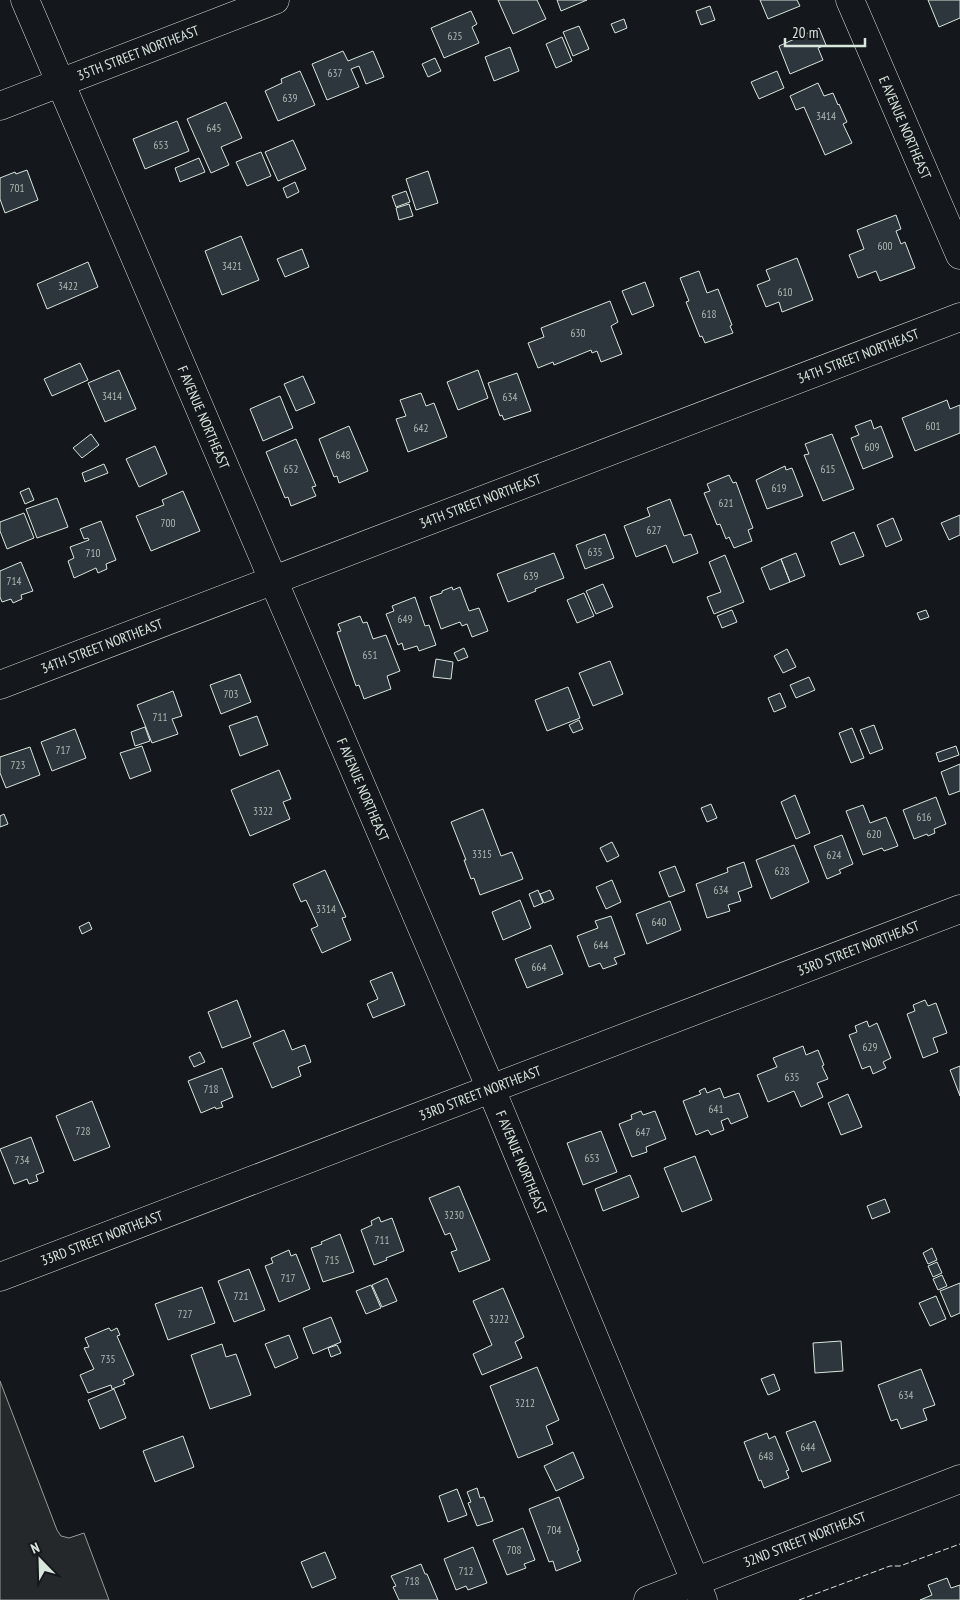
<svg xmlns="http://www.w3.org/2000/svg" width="960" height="1600" font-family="'PT Sans Narrow',sans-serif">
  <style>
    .parking { fill: #24282b; stroke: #939e99 }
    .building { fill: #2c363c; stroke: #d8e6dc }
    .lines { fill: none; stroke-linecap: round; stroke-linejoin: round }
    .minor-casing { stroke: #d8e6dc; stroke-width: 29 }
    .major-casing { stroke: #d8e6dc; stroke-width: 29 }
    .minor { stroke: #14181c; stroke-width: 28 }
    .major { stroke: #14181c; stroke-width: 28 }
    .fence { stroke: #d8e6dc; stroke-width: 1; stroke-dasharray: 6 2.5; stroke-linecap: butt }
    .labels { text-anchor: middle; stroke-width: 4; stroke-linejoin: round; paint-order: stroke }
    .number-label { font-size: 11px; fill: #adbab4 }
    .street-label { font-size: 14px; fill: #d8e6dc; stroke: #14181c }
  </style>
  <rect width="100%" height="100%" fill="#14181c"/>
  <!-- parking -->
  <path class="parking" d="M0 1381 57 1530 61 1536 69 1538 84 1533 109 1600H0Z"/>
  <!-- building -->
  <path class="building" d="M498 0H537L546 19 513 34Z
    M557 0H587L561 11Z
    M760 0H797L800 6 768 19Z
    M928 0H960V18L939 27Z
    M710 6 715 20 701 25 696 11Z
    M471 11 477 24 472 27 479 43 444 58 431 28Z
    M624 19 627 28 615 33 611 24Z
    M579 26 589 49 573 56 563 32Z
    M819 28 826 45 818 48 823 60 790 74 779 46Z
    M562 37 572 61 556 68 546 44Z
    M510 47 519 71 494 81 485 57Z
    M343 51 348 61 373 51 384 77 366 84 359 66 351 69 359 87 327 100 312 64Z
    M435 58 441 71 428 77 422 64Z
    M300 71 315 105 278 121 265 91 282 83 281 79Z
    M777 71 784 88 759 99 751 82Z
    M818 83 824 96 833 93 838 105 839 104 847 122 843 124 852 143 825 155 804 107 796 110 790 96Z
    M226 102 242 138 221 147 229 165 211 173 187 119Z
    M177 121 189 151 145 169 133 139Z
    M293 140 306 169 278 181 265 152Z
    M261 152 271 176 247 186 236 162Z
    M199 158 205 172 180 182 175 168Z
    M27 170 38 200 5 213 0 199V178L15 172 16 174Z
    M428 171 438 203 416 210 406 179Z
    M295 182 299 192 287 198 283 188Z
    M406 191 410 202 396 207 392 196Z
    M409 204 413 216 399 220 396 208Z
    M896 215 901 229 896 231 901 244 905 242 915 268 880 281 876 271 858 278 849 255 864 249 857 230Z
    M241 236 259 280 222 295 205 251Z
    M302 249 309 267 285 277 277 259Z
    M797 258 813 300 782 312 779 302 766 307 757 285 770 280 766 270Z
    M88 262 98 287 47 309 37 284Z
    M699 271 707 293 718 289 732 325 730 326 733 333 705 343 702 336 700 337 686 302 689 301 680 278Z
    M645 282 654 306 632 315 622 291Z
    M610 301 618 322 611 326 622 354 601 362 597 351 592 353 591 350 554 365 553 362 538 368 528 343 544 337 541 328Z
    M80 363 88 380 52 396 44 379Z
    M119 370 136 409 105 422 88 383Z
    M478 370 488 398 458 410 447 382Z
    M517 373 531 411 504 420 502 415 500 416 488 383Z
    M303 376 315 403 296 411 284 384Z
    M421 393 426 406 434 403 447 437 408 452 396 419 406 416 400 400Z
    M280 396 293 428 263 441 250 409Z
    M947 400 950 409 960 405V433L915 451 902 418Z
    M871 420 874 429 881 426 893 457 863 469 851 438 859 435 855 426Z
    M349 426 368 471 339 483 337 476 334 477 319 439Z
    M91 434 99 445 82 458 73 448Z
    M832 434 854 489 823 501 804 455 809 454 805 444Z
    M296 439 316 486 312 487 316 496 291 506 288 497 285 498 266 452Z
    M155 446 167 474 139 487 126 459Z
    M104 464 108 473 85 482 82 473Z
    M785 466 786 470 792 468 803 496 767 509 756 480Z
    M729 475 733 483 736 482 753 528 748 530 752 541 734 548 729 537 726 539 720 524 717 525 704 493 710 491 707 484Z
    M29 488 34 500 25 504 20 492Z
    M183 491 200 531 151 551 136 516 164 505 162 500Z
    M57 498 68 527 37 538 26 509Z
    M670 499 684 536 691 534 698 553 673 563 666 545 636 557 624 526 650 516 647 508Z
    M24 513 34 538 7 549 0 531V522Z
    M960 515V535L949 540 941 523Z
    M893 518 902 540 886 547 877 525Z
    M101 521 116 560 106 564 107 569 98 573 96 568 74 578 68 561 74 558 70 547 89 540 88 538 84 539 80 529Z
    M854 532 864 556 840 565 831 542Z
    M605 534 614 558 585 569 576 545Z
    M554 553 564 578 535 589 536 591 508 602 497 574Z
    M796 553 805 576 790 582 781 559Z
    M725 555 744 602 714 614 707 597 721 592 709 562Z
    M781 559 790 582 770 590 761 568Z
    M21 562 33 591 21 595 22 599 13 603 11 599 2 602 0 597V571Z
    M603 584 613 607 596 614 586 591Z
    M452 587 453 590 460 587 469 611 479 608 488 631 472 637 467 624 462 626 460 622 441 629 430 597 442 593V591Z
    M584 593 594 616 577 623 567 600Z
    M415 597 425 626 429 625 436 645 419 651 417 646 404 650 402 643 398 645 386 614 394 611 392 606Z
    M732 610 737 622 722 628 717 616Z
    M926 610 929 617 920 620 917 613Z
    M360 616 363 623 367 622 373 639 386 635 400 671 387 676 391 689 364 699 359 685 356 686 337 632 341 631 338 624Z
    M464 648 468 657 458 661 454 653Z
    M787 649 796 667 783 673 774 656Z
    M436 659 453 662 451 679 433 677Z
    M610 661 623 694 593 706 579 673Z
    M240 674 251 702 221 714 210 685Z
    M809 677 815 690 796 698 790 685Z
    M568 687 580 718 547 731 535 700Z
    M173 691 182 716 172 719 178 734 152 743 137 705Z
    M780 693 786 707 774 712 768 698Z
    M257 716 268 745 240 756 229 726Z
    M579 720 583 729 573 733 569 725Z
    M874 725 883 749 870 754 860 730Z
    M145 727 150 741 135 746 131 732Z
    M852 728 864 758 851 763 839 733Z
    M75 729 86 758 52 771 41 742Z
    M142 746 151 771 130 779 120 753Z
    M956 746 959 755 939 762 936 753Z
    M30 747 40 775 6 788 0 773V757Z
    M960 764V791L949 795 941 772Z
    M279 770 291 799 283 802 290 819 250 836 231 790Z
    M795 795 810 833 796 839 781 802Z
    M936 797 946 824 934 829 935 833 928 836 927 834 914 839 903 810Z
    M711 804 717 818 707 822 701 808Z
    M863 805 870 823 886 817 898 846 884 851 882 848 863 855 846 811Z
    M483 809 501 856 512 852 523 879 480 895 474 878 471 879 464 860H466L451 822Z
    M4 814 8 824 0 827V816Z
    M842 835 853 864 839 870 841 873 827 879 814 846Z
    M612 842 619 856 607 862 600 848Z
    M794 845 809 882 771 899 756 860Z
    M744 862 752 887 738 892 741 901 728 905 730 911 707 918 696 884 728 872 727 868Z
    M675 866 685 891 669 897 659 872Z
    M325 870 346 917 342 918 351 940 322 953 311 929 318 926 306 900 301 902 293 884Z
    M612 880 621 902 606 909 596 887Z
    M538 890 543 903 534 907 529 894Z
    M550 890 554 899 544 903 540 894Z
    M520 900 531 928 503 940 492 912Z
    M670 901 681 930 647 944 636 914Z
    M611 916 625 954 614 958 617 964 603 969 600 963 589 967 577 936 598 928 595 921Z
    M89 922 92 929 82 934 79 927Z
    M551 945 563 974 527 988 515 959Z
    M392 972 405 1005 373 1018 367 1004 378 999 370 981Z
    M237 1000 251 1037 222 1048 208 1012Z
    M925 1000 928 1006 936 1003 947 1033 933 1038 938 1052 923 1058 907 1014 915 1011 913 1005Z
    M867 1021 869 1027 877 1023 891 1058 883 1062 886 1068 873 1074 870 1066 862 1069 849 1035 857 1032 855 1026Z
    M284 1030 292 1050 305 1045 311 1062 298 1067 301 1076 272 1088 253 1043Z
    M803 1046 806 1055 818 1050 824 1065 822 1066 828 1079 817 1083 823 1097 801 1107 794 1091 768 1102 757 1075 777 1067 773 1058Z
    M200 1052 205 1062 194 1067 189 1057Z
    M960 1066V1096L950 1070Z
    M222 1068 233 1097 221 1102 223 1107 216 1109 215 1107 201 1113 188 1081Z
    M705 1088 707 1093 720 1088 724 1098 739 1093 748 1117 731 1124 728 1118 721 1121 724 1130 711 1135 708 1130 696 1135 683 1101 701 1094 699 1091Z
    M848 1094 862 1127 841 1135 828 1103Z
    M92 1101 110 1147 74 1161 56 1116Z
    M641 1111 643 1115 655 1111 666 1139 646 1147 647 1152 632 1157 619 1124 632 1119 631 1115Z
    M601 1131 617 1172 583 1185 567 1143Z
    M31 1137 44 1172 36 1175 38 1181 29 1184 27 1179 14 1184 0 1149Z
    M695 1156 712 1200 682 1212 664 1168Z
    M630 1175 639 1197 603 1211 595 1189Z
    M459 1186 490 1260 459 1272 451 1252 457 1250 450 1233 445 1235 429 1198Z
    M885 1199 890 1212 872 1219 867 1206Z
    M379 1217 381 1222 392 1218 404 1251 386 1258 387 1260 374 1265 361 1230 372 1225 371 1221Z
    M340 1234 354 1272 323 1282 311 1248 322 1244 321 1242Z
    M932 1248 937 1260 928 1264 923 1253Z
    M289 1250 291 1256 296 1254 310 1289 279 1302 265 1266 273 1263 271 1258Z
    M937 1262 942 1273 933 1277 928 1266Z
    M249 1269 265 1310 234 1322 218 1281Z
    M942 1275 947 1286 938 1290 933 1279Z
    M387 1278 397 1301 382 1307 372 1285Z
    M960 1283V1313L951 1317 940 1291Z
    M371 1285 381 1308 366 1314 356 1291Z
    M202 1287 215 1323 168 1340 155 1304Z
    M503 1288 524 1337 515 1342 522 1358 482 1375 473 1354 492 1345 473 1301Z
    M936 1296 946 1319 930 1326 919 1303Z
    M331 1317 341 1342 313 1354 303 1328Z
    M109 1328 111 1331 117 1328 120 1335 117 1336 134 1375 123 1380 125 1384 112 1389 111 1385 88 1393 80 1375 94 1369 84 1348 89 1347 85 1338Z
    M289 1335 298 1358 275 1368 265 1344Z
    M841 1341 843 1371 815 1373 813 1343Z
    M222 1344 226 1357 236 1354 251 1395 210 1409 191 1355Z
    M337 1345 341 1353 331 1357 328 1348Z
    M537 1367 559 1420 546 1426 553 1444 518 1458 490 1386Z
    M921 1369 935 1405 923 1409 927 1420 901 1429 897 1419 891 1421 878 1385Z
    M774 1374 780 1390 768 1395 761 1379Z
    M114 1389 126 1418 100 1429 88 1400Z
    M815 1421 831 1461 802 1472 786 1432Z
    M767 1433 769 1439 775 1436 789 1470 786 1471 789 1478 764 1488 761 1480 759 1481 744 1442Z
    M183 1436 194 1467 155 1482 143 1451Z
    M573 1452 584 1478 556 1491 544 1466Z
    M477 1488 480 1498 484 1497 493 1521 477 1526 468 1503 471 1502 467 1492Z
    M457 1489 467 1515 448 1522 439 1496Z
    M559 1497 579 1550 577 1551 581 1561 556 1571 553 1561 549 1562 529 1509Z
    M523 1528 535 1560 524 1564 526 1568 507 1575 493 1540Z
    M473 1547 487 1583 468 1590 466 1586 456 1590 444 1559Z
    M325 1552 336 1578 312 1588 301 1562Z
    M421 1564 425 1574H427L438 1600H399L393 1587 396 1586 391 1576Z
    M947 1578 951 1588 960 1585V1600H920L932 1595 928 1585Z"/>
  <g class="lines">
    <!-- minor casing -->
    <g class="minor-casing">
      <g id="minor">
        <path id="s1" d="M25 0 491 1089 703 1600"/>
        <path id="s2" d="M850 0 960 255"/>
        <path id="s3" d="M0 106 275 0"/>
        <path id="s4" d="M0 685 960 317"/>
        <path id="s5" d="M0 1277 960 909"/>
      </g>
    </g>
    <!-- major casing -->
    <g class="major-casing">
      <g id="major">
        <path id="s6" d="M648 1600 960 1479"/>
      </g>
    </g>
    <!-- minor -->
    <use href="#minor" class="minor"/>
    <!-- major -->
    <use href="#major" class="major"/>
    <!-- fence -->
    <path class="fence" d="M799 1600 890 1566H900L960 1544"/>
  </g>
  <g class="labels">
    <!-- number labels -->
    <g class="number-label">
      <text x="455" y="40">625</text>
      <text x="335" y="77">637</text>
      <text x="290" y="102">639</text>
      <text x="826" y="120">3414</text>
      <text x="214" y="132">645</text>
      <text x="161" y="149">653</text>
      <text x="17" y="192">701</text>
      <text x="885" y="250">600</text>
      <text x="232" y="270">3421</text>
      <text x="68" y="290">3422</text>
      <text x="785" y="296">610</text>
      <text x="709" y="318">618</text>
      <text x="578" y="337">630</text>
      <text x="112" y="400">3414</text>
      <text x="510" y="401">634</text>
      <text x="933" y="430">601</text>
      <text x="421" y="432">642</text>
      <text x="872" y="451">609</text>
      <text x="343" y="459">648</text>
      <text x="291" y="473">652</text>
      <text x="828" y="473">615</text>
      <text x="779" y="492">619</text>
      <text x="726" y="507">621</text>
      <text x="168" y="527">700</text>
      <text x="654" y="534">627</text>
      <text x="595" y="556">635</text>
      <text x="93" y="557">710</text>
      <text x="531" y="580">639</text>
      <text x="14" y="585">714</text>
      <text x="405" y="623">649</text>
      <text x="370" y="659">651</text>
      <text x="231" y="698">703</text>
      <text x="160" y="721">711</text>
      <text x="63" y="754">717</text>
      <text x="18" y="769">723</text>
      <text x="263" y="815">3322</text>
      <text x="924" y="821">616</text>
      <text x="874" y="838">620</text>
      <text x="482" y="858">3315</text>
      <text x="834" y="859">624</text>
      <text x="782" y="875">628</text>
      <text x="721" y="894">634</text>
      <text x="326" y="913">3314</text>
      <text x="659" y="926">640</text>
      <text x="601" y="949">644</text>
      <text x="539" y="971">664</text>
      <text x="870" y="1051">629</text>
      <text x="792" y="1081">635</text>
      <text x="211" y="1093">718</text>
      <text x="716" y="1113">641</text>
      <text x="83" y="1135">728</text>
      <text x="643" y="1136">647</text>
      <text x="592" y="1162">653</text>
      <text x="22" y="1164">734</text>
      <text x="454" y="1219">3230</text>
      <text x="382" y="1244">711</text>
      <text x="332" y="1264">715</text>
      <text x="288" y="1282">717</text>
      <text x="241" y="1300">721</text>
      <text x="185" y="1318">727</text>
      <text x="499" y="1323">3222</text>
      <text x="108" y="1363">735</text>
      <text x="906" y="1399">634</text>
      <text x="525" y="1407">3212</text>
      <text x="808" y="1451">644</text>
      <text x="766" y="1460">648</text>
      <text x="554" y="1534">704</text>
      <text x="514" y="1554">708</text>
      <text x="466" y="1575">712</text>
      <text x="412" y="1585">718</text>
    </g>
    <!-- street labels -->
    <g class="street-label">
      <text dy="5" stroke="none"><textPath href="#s3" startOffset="148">35TH STREET NORTHEAST</textPath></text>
      <text dy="5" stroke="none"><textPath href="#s2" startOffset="139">E AVENUE NORTHEAST</textPath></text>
      <text dy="5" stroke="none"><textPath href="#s4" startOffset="919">34TH STREET NORTHEAST</textPath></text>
      <text dy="5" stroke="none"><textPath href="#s1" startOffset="454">F AVENUE NORTHEAST</textPath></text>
      <text dy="5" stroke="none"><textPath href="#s4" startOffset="514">34TH STREET NORTHEAST</textPath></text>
      <text dy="5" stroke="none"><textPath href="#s4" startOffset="109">34TH STREET NORTHEAST</textPath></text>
      <text dy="5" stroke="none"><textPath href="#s1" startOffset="859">F AVENUE NORTHEAST</textPath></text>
      <text dy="5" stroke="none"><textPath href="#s5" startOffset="919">33RD STREET NORTHEAST</textPath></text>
      <text dy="5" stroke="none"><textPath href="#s5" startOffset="514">33RD STREET NORTHEAST</textPath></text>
      <text dy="5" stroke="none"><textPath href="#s1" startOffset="1264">F AVENUE NORTHEAST</textPath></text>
      <text dy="5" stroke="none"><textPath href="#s5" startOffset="109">33RD STREET NORTHEAST</textPath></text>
      <text dy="5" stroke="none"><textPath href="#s6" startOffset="168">32ND STREET NORTHEAST</textPath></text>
    </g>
  </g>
  <!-- north arrow -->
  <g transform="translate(40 1560) rotate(337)" stroke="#14181c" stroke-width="4" paint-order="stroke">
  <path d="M0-4L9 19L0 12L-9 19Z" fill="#d8e6dc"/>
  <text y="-8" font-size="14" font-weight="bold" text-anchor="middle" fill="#d8e6dc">N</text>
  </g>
  <!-- scale -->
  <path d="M785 38v8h80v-8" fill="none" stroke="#d8e6dc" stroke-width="2.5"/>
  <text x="792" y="38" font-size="15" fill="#d8e6dc" stroke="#14181c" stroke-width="4" paint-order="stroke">20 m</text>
</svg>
